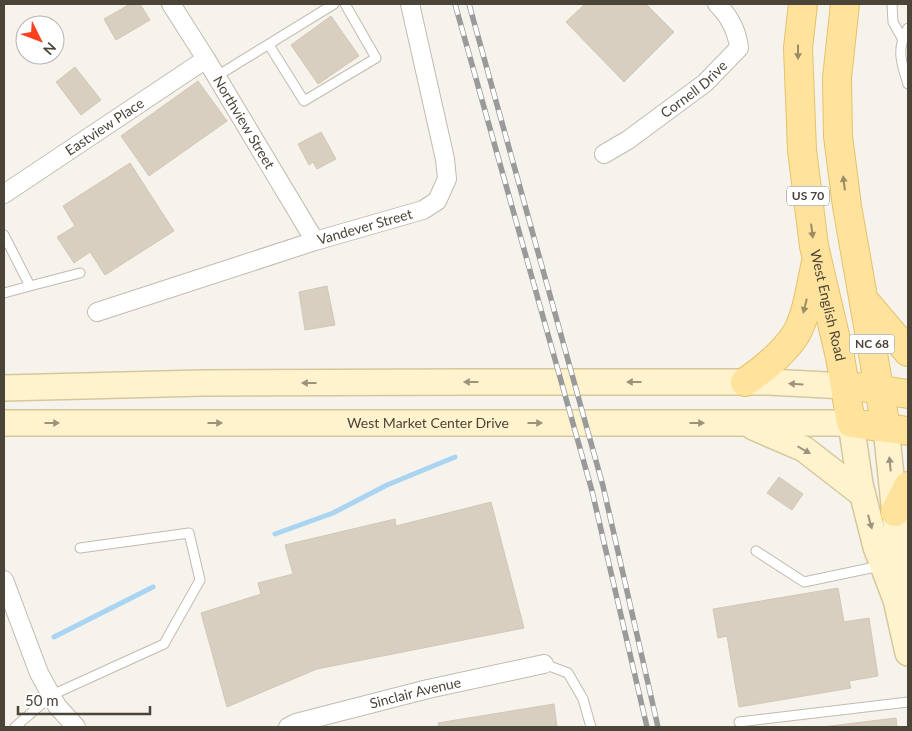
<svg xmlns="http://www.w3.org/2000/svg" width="912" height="731" font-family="Lato,sans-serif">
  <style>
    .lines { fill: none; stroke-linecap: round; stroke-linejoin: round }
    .stream { stroke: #a9d4f2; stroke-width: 5 }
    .building { fill: #d8cfc1; stroke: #d3c7b4 }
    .lane-casing { stroke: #c2bbae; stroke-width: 11 }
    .street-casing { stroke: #c2bbae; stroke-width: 20 }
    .secondary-casing { stroke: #d6c79b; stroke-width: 28 }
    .primary-casing { stroke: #e6c16a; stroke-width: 30 }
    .lane { stroke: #fff; stroke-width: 9 }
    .street { stroke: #fff; stroke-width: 18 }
    .secondary { stroke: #fff3cd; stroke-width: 25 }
    .primary { stroke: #ffe39c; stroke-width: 28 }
    .rail-casing { stroke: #9a9a9a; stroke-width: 5.5 }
    .rail { stroke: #fff; stroke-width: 4; stroke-dasharray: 11; stroke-linecap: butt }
    .oneway { fill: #9c8c66 }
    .oneway2 { fill: #9c937c }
    .labels { text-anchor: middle; stroke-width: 4; stroke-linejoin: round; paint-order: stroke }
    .shield { fill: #fff; stroke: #817c74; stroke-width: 1 }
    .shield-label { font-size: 12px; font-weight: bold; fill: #4b4439 }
    .street-label { font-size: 14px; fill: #4b4439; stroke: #fff }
  </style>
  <rect width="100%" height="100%" fill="#f6f3ec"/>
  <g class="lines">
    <!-- stream -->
    <path class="stream" d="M275 534 333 513 387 485 455 457
      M54 637 153 587"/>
  </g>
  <!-- building -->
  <path class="building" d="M130 4H140L150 20 116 40 104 19Z
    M585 4H646L674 32 624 82 566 22Z
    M331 16 359 56 318 84 291 45Z
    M75 67 101 100 81 115 56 82Z
    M198 81 227 121 149 176 121 136Z
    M321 132 336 159 317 169 313 162 309 165 298 144Z
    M130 163 174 231 105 275 90 252 74 263 57 237 75 226 63 206Z
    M327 286 335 325 305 330 299 292Z
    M779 477 803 494 792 510 767 493Z
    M491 502 524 628 317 669 227 707 201 613 261 594 258 583 293 574 285 545 395 519 396 526Z
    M838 588 844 622 869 618 878 676 849 681 851 688 739 707 727 636 718 638 713 609Z
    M554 704 557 727H439L438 723Z
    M896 718 897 727H822Z"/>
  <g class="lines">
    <!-- lane casing -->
    <g class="lane-casing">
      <path id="lane" d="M892 4 893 22 902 38
        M908 28C896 48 901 63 908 84
        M269 45 304 101 376 58 345 4
        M217 76 334 4
        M4 235 30 286 80 273
        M4 293 30 286
        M756 551 804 582 880 566
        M544 664 568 673 583 699 591 727
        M739 722 908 702
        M15 727 52 695 164 644 200 580 189 533 80 548"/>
    </g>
    <!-- street casing -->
    <g class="street-casing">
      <g id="street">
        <path id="s1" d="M171 4 206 59 315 241"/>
        <path id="s2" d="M604 154 628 140 705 83 739 48C737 30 729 16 717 4"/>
        <path id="s3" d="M4 194 206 59"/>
        <path id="s4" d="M97 312 315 241 423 210 437 201 447 179 445 159 410 4"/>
        <path d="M4 580 39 673 57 706 76 727"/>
        <path id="s5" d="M288 727 296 723 428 689 544 664"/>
      </g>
    </g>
    <!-- secondary casing -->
    <g class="secondary-casing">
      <g id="secondary">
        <path d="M4 388 203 383 469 382H769L845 386"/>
        <path id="s6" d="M4 423H851L860 484 876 547 896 600 908 653"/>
        <path d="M753 427 804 449 862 494"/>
        <path d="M886 428 897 533 896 588"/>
      </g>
    </g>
    <!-- primary casing -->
    <g class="primary-casing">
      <g id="primary">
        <path id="s7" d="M803 4 798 48 802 150 814 246 840 357 851 423 908 431"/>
        <path d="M845 4 837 78 838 136 847 206 886 428"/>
        <path d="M864 300 908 352"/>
        <path d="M745 382C764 369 783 354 796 334 807 315 811 284 816 262"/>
        <path d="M861 387 908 394"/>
        <path d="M895 512 908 486"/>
      </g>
    </g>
    <!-- lane -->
    <use href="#lane" class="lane"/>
    <!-- street -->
    <use href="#street" class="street"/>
    <!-- secondary -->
    <use href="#secondary" class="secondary"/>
    <!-- primary -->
    <use href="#primary" class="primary"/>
    <!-- rail casing -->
    <g class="rail-casing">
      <path id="rail" d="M455 4 592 491 647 727
        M469 4 603 486 658 727"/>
    </g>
    <!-- rail -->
    <use href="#rail" class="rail"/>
  </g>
  <!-- one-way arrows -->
  <defs><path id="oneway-solid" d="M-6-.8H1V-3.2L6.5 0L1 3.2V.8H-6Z" transform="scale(1.25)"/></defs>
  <g class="oneway">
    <use href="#oneway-solid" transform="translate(798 52) rotate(90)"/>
    <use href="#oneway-solid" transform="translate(844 183) rotate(-97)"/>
    <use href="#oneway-solid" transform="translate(812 231) rotate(83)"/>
    <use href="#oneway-solid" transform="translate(805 306) rotate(104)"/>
  </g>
  <g class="oneway2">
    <use href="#oneway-solid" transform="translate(471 382) rotate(180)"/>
    <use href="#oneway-solid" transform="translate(634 382) rotate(180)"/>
    <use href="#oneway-solid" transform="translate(309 383) rotate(180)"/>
    <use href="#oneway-solid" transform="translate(796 384) rotate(-177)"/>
    <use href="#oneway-solid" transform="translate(52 423)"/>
    <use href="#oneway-solid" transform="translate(215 423)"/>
    <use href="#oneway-solid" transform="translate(535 423)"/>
    <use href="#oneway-solid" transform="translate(697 423)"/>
    <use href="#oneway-solid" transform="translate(804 450) rotate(30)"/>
    <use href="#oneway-solid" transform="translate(890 464) rotate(-96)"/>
    <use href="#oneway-solid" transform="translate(870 522) rotate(75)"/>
  </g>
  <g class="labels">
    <!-- shield labels -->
    <g class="shield">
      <rect x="787" y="186.5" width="42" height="19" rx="4"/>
      <rect x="849.5" y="334.5" width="45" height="19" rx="4"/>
    </g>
    <g class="shield-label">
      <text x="808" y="200">US 70</text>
      <text x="872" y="348">NC 68</text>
    </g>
    <!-- street labels -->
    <g class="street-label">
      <text dy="5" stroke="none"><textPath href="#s2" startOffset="111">Cornell Drive</textPath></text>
      <text dy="5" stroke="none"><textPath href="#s1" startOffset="139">Northview Street</textPath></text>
      <text dy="5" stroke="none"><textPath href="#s3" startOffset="121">Eastview Place</textPath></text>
      <text dy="5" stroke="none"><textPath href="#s4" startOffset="281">Vandever Street</textPath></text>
      <text dy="5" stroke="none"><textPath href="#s7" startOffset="304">West English Road</textPath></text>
      <text dy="5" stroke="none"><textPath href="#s6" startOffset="424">West Market Center Drive</textPath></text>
      <text dy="5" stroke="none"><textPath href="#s5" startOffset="132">Sinclair Avenue</textPath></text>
    </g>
  </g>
  <!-- border -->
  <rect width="912" height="731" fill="none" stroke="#4b4439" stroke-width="10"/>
  <!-- north arrow -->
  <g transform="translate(40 40) rotate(132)"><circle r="24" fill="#ffffff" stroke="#b7b4b0"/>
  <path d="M0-4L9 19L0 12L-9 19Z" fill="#fc3f1d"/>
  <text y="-8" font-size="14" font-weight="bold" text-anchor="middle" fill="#4b4439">N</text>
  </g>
  <!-- scale -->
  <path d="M18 706v8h132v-8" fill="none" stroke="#4b4439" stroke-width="2.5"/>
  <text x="25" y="706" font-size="15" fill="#4b4439" stroke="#ffffff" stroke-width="4" paint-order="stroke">50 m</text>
</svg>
